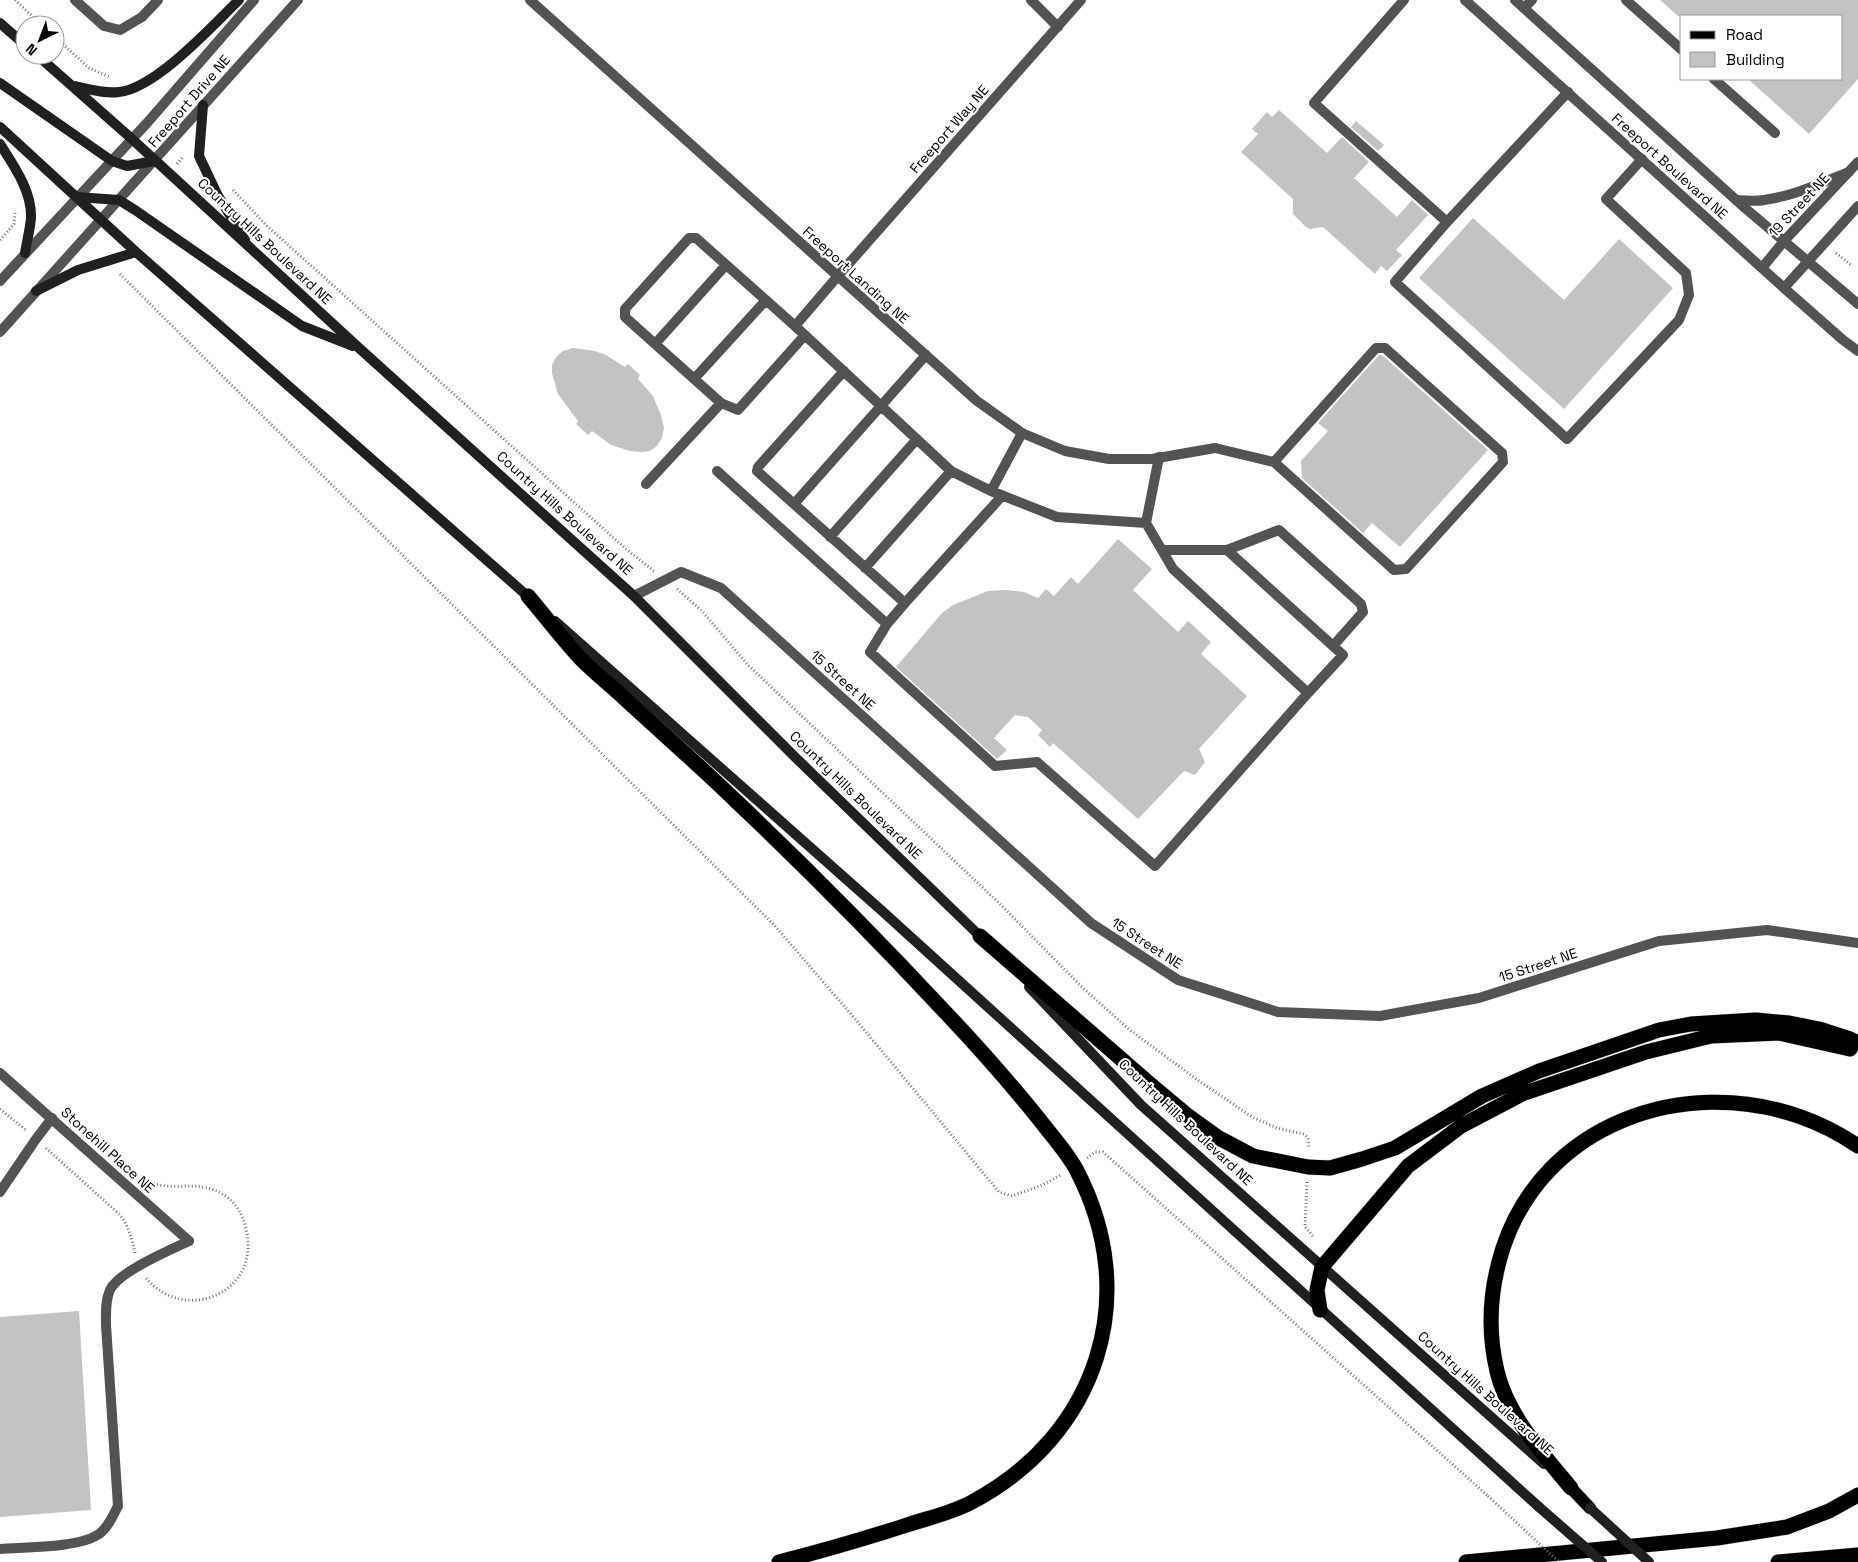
<svg xmlns="http://www.w3.org/2000/svg" width="1858" height="1562" font-family="'Space Grotesk',sans-serif">
  <style>
    .building { fill: #c3c3c3 }
    .lines { fill: none; stroke-linecap: round; stroke-linejoin: round }
    .primary-casing { stroke: #dbdbdb; stroke-width: 14 }
    .motorway-casing { stroke: #dbdbdb; stroke-width: 16 }
    .path { stroke: #757575; stroke-width: 3; stroke-dasharray: 1 2.5; stroke-linecap: butt }
    .service { stroke: #535353; stroke-width: 10 }
    .minor { stroke: #535353; stroke-width: 10 }
    .tertiary { stroke: #535353; stroke-width: 10 }
    .secondary { stroke: #202020; stroke-width: 10 }
    .primary { stroke: #000; stroke-width: 12 }
    .motorway { stroke: #000; stroke-width: 15 }
    .path-bridge { stroke: #757575; stroke-width: 3; stroke-dasharray: 1 2.5; stroke-linecap: butt }
    .secondary-bridge { stroke: #202020; stroke-width: 10 }
    .labels { text-anchor: middle; stroke-width: 4; stroke-linejoin: round; paint-order: stroke }
    .street-label { font-size: 14px; fill: #000; stroke: #fff }
  </style>
  <rect width="100%" height="100%" fill="#fff"/>
  <!-- building -->
  <path class="building" d="M1660 0H1858V79L1809 134 1748 79H1842V16H1678Z
    M1279 110 1327 153 1342 137 1369 162 1354 178 1397 217 1412 200 1428 215 1396 250 1402 255 1387 271 1381 266 1375 274 1323 227 1310 229 1306 227 1293 214V199L1241 152 1258 134 1252 129 1267 112 1272 117Z
    M1356 121 1384 145 1378 151 1351 127Z
    M1473 218 1564 300 1619 239 1673 288 1564 409 1419 278Z
    M573 348 595 351 606 355 625 367 628 364 640 375 638 379 653 396 661 415 664 428 662 438 657 446 650 451 642 452 630 451 611 445 592 431 588 435 576 424 578 421 558 394 552 373V365L556 357 563 351Z
    M1379 355H1382L1488 450 1400 547 1372 523 1363 533 1302 478 1301 461 1328 431 1318 423Z
    M1118 539 1152 569 1133 590 1178 632 1188 621 1211 642 1201 654 1247 696 1199 749 1205 762 1195 775 1184 771 1138 819 1053 743 1050 747 1038 735 1042 730 1028 717 1015 715 994 738 1007 750 997 759 896 667 942 613 953 605 988 591 1006 590 1024 592 1038 598 1046 589 1054 596 1071 577 1078 584Z
    M79 1311 91 1510 0 1517V1317Z"/>
  <g class="lines">
    <!-- primary casing -->
    <g class="primary-casing">
      <path id="primary" d="M1571 1488 1590 1508"/>
    </g>
    <!-- motorway casing -->
    <g class="motorway-casing">
      <path id="motorway" d="M528 596C546 617 563 640 582 660 595 673 610 685 623 697 661 732 700 766 736 801 809 870 879 941 947 1014 979 1048 1010 1083 1039 1119 1051 1135 1066 1151 1076 1169 1143 1296 1098 1435 972 1502 952 1513 928 1518 907 1525 864 1539 822 1551 779 1562
        M980 936 1151 1085 1187 1115 1219 1138 1253 1156 1308 1167 1330 1168 1362 1159 1395 1148 1482 1096 1539 1071 1659 1030 1691 1024 1756 1020 1789 1023 1819 1029 1850 1039 1858 1043
        M1320 1310 1317 1290 1322 1267 1408 1166 1461 1126 1522 1094 1646 1052 1711 1036 1779 1033 1850 1049
        M1571 1488C1543 1454 1507 1415 1497 1371 1487 1329 1490 1288 1503 1248 1544 1124 1683 1075 1801 1117 1821 1124 1840 1134 1858 1146
        M1466 1562 1717 1538 1787 1527 1829 1511 1858 1495
        M1778 1562 1858 1555"/>
    </g>
    <!-- path -->
    <path class="path" d="M15 0 42 25
      M55 37 89 68 110 77
      M177 164 183 157
      M233 190 267 226 627 550 654 571
      M0 240 14 224 15 213
      M1836 253 1851 265
      M120 274 775 926 856 1020 999 1192 1012 1196 1040 1186 1061 1175
      M677 589 702 611 748 665 1001 905 1084 989 1131 1031 1199 1081 1252 1117 1277 1128 1304 1134 1308 1138 1309 1149
      M0 1109 27 1131
      M46 1148 120 1215C129 1227 132 1239 135 1253
      M1087 1158 1095 1152H1103L1488 1496
      M144 1179C169 1195 199 1176 227 1197 238 1206 243 1216 246 1229 262 1292 185 1326 145 1277
      M1307 1182 1305 1227 1314 1237"/>
    <!-- service -->
    <path class="service" d="M75 0 104 26 120 30 142 17 158 0
      M1031 0 1058 27
      M1404 0 1314 103 1447 222 1568 92
      M1626 0 1682 50
      M1524 8 1532 0
      M1714 79 1775 133
      M1447 222 1395 282 1567 439 1679 320 1689 295 1686 273 1606 199 1642 159
      M795 326 951 471 991 491 1057 517 1146 523 1159 457
      M655 344 726 265
      M844 371 758 467 757 471 794 504 926 355
      M694 379 766 300
      M721 403 738 410 805 335
      M1215 448 1274 462 1376 348H1385L1502 453 1503 462 1406 569 1394 570 1274 462
      M717 471 887 624 905 603 794 504
      M646 484 721 403 625 317V309L689 238H696L795 326 837 277
      M991 491 1022 433
      M830 537 917 439
      M1162 550H1227L1343 655 1308 693
      M1227 550 1279 530 1361 604 1363 612 1333 646
      M865 568 951 471
      M905 603 1002 496
      M887 624 870 652 995 766 1037 762 1155 866 1308 693 1173 569 1146 523
      M0 1192 36 1139 52 1118
      M0 1549C25 1547 79 1548 99 1534 108 1528 113 1515 118 1506L106 1325C106 1314 105 1301 110 1290 118 1272 170 1250 189 1241"/>
    <!-- minor -->
    <path class="minor" d="M530 0 977 401 1022 433 1065 451 1109 459H1152L1215 448
      M1736 200C1745 200 1755 202 1764 200 1794 196 1821 183 1849 172
      M837 277 1081 0
      M0 281 147 123 254 0
      M0 332 298 0
      M634 596 681 572 721 588 1091 923 1178 980 1278 1012 1380 1016 1479 998 1659 941 1767 930 1858 943
      M0 1073 189 1241"/>
    <!-- tertiary -->
    <path class="tertiary" d="M1465 0 1784 288 1843 340 1858 351
      M1515 0 1745 208 1858 304
      M1762 268 1784 241 1858 162
      M1784 288 1858 206"/>
    <!-- secondary -->
    <path class="secondary" d="M0 23 25 45
      M37 55 132 139 359 348 634 596 797 759 984 940
      M0 83 112 161 127 166 154 161
      M74 86C88 89 105 94 119 92 156 88 212 26 239 0
      M203 105 199 156 217 194 245 240
      M0 127 136 252 532 600
      M0 144C14 166 32 191 31 218 30 229 27 241 25 253
      M77 197 119 200 135 210 302 326 353 346
      M36 291 78 270 136 252
      M555 621 881 910 1539 1507
      M1029 987 1141 1105 1544 1464"/>
    <!-- primary -->
    <use href="#primary" class="primary"/>
    <!-- motorway -->
    <use href="#motorway" class="motorway"/>
    <!-- path-bridge -->
    <path class="path-bridge" d="M1488 1496 1559 1562"/>
    <!-- secondary-bridge -->
    <path class="secondary-bridge" d="M1539 1507 1602 1562
      M1590 1508 1649 1562"/>
  </g>
  <g class="labels">
    <!-- street labels -->
    <g class="street-label">
      <text transform="translate(189 101) rotate(-49)" y="5">Freeport Drive NE</text>
      <text transform="translate(949 129) rotate(-49)" y="5">Freeport Way NE</text>
      <text transform="translate(1670 166) rotate(42)" y="5">Freeport Boulevard NE</text>
      <text transform="translate(1799 205) rotate(-47)" y="5">19 Street NE</text>
      <text transform="translate(265 241) rotate(43)" y="5">Country Hills Boulevard NE</text>
      <text transform="translate(856 275) rotate(42)" y="5">Freeport Landing NE</text>
      <text transform="translate(565 513) rotate(42)" y="5">Country Hills Boulevard NE</text>
      <text transform="translate(843 680) rotate(42)" y="5">15 Street NE</text>
      <text transform="translate(856 795) rotate(44)" y="5">Country Hills Boulevard NE</text>
      <text transform="translate(1147 943) rotate(33)" y="5">15 Street NE</text>
      <text transform="translate(1538 965) rotate(-18)" y="5">15 Street NE</text>
      <text transform="translate(1186 1122) rotate(43)" y="5">Country Hills Boulevard NE</text>
      <text transform="translate(108 1150) rotate(42)" y="5">Stonehill Place NE</text>
      <text transform="translate(1486 1393) rotate(42)" y="5">Country Hills Boulevard NE</text>
    </g>
  </g>
  <!-- legend -->
  <rect x="1680" y="15" width="162" height="65" fill="#ffffff" stroke="#999999"/>
  <rect x="1690" y="31" width="25" height="8" fill="#000000" stroke="#999999"/>
  <text x="1726" y="40" font-size="15" fill="#000000">Road</text>
  <rect x="1690" y="52" width="25" height="15" fill="#c3c3c3" stroke="#999999"/>
  <text x="1726" y="65" font-size="15" fill="#000000">Building</text>
  <!-- north arrow -->
  <g transform="translate(40 40) rotate(222)"><circle r="24" fill="#ffffff" stroke="#999999"/>
  <path d="M0-4L9 19L0 12L-9 19Z" fill="#000000"/>
  <text y="-8" font-size="14" font-weight="bold" text-anchor="middle" fill="#000000">N</text>
  </g>
</svg>
